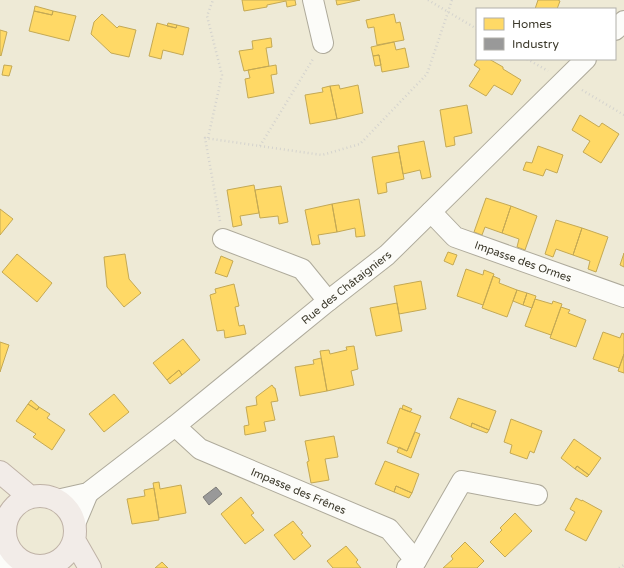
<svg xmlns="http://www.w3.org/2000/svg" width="624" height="568" font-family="'Varela Round',sans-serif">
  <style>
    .homes { fill: #ffd966; stroke: #c4a954 }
    .industry { fill: #999; stroke: #7d7c78 }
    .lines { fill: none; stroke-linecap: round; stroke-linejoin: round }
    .minor-casing { stroke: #aeaa9b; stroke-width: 22 }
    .major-casing { stroke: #bfb2a6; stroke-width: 24 }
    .path { stroke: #d4d3ce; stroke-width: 2.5; stroke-dasharray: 1 3; stroke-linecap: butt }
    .minor { stroke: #fcfcf9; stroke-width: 20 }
    .major { stroke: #f2ece8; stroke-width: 22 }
    .labels { text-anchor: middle; stroke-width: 4; stroke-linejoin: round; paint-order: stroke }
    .street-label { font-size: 11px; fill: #3c392b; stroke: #fff }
  </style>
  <rect width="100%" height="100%" fill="#eeead6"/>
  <!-- homes -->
  <path class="homes" d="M242 0H295L296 5 287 7 286 1 267 5V7L244 11Z
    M336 0H360L337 5Z
    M538 0H558L560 1 557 9H535Z
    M35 6 53 11 52 15 34 11Z
    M34 11 52 15 53 11 76 16 69 41 29 31Z
    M102 14 117 28 119 26 136 30 129 57 111 53 91 34 94 22Z
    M394 14 396 23 400 22 404 40 377 45 374 27 368 28 366 20Z
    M157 23 176 28 177 25 189 28 183 55 163 50 161 59 149 56Z
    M168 23 177 25 176 28 167 26Z
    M0 30 7 32 1 56 0 55Z
    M271 38 272 47 266 48 269 66 244 71 239 51 253 49 252 41Z
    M394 42 396 50 405 48 409 67 382 72 379 55 373 56 371 47Z
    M379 55 381 65 375 66 373 56Z
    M478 59H489L503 67V69L521 80 512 95 494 85 486 96 469 86 480 69 474 65Z
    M4 65 12 66 9 76 2 75Z
    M276 65 277 74 271 75 274 93 248 98 245 79 250 78 248 70Z
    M339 85 340 89 358 85 363 113 337 119 330 86Z
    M330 86 337 119 310 124 305 95 323 92 322 88Z
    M467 105 472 133 454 137 455 145 446 147 440 110Z
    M580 115 599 127 602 123 619 134 601 163 583 152 590 141 572 130Z
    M424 141 431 177 422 179 420 170 403 174 398 146Z
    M538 146 563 155 557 173 546 169 543 176 523 170 526 162 532 163Z
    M399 152 404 179 386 183 387 192 378 194 372 157Z
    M254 185 259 213 240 216 242 225 233 227 227 190Z
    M281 186 288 222 279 224 278 216 260 218 255 190Z
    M486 198 511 206 502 233 485 227 482 235 474 232Z
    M359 199 365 236 356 237 355 228 337 232 332 204Z
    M332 204 337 232 318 235 320 244 312 245 305 210Z
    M511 206 537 216 525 250 517 247 519 239 502 233Z
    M0 209 13 219 0 235Z
    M556 220 582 228 573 255 556 249 553 257 545 254Z
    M582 228 608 237 596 272 588 269 590 261 573 255Z
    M448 252 457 255 453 265 444 261Z
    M624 253V267L620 265Z
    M17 254 52 283 37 302 2 272Z
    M125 254 129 279 141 293 124 307 107 287 104 257Z
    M221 256 233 261 227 277 215 273Z
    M466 269 483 275 484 270 494 274 483 305 457 296Z
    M493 276 500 279 499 283 517 290 507 317 482 308Z
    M421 281 426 309 399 314 394 286Z
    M234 284 239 306 235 307 239 326 244 325 246 334 225 338 224 330 217 331 210 295 216 293 215 289Z
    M517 290 527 293 523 305 513 301Z
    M527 293 536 296 532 308 523 305Z
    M535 299 552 304 553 301 562 304 551 335 525 326Z
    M397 303 402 331 376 336 370 308Z
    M561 307 570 310 568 313 586 320 576 347 550 338Z
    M603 332 620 338 622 333 624 334V354L619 368 593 359Z
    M183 339 200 360 182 375 179 370 167 380 153 363Z
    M0 342 9 345 0 372Z
    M354 346 358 369 351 371 354 385 327 391 320 351 329 350 330 354 347 350 346 347Z
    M624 354V373L618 371Z
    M321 358 327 391 300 396 295 367 314 364 313 360Z
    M179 370 182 375 170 384 167 380Z
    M272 385 274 388H275L278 401 271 402 275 420 264 422 266 431 245 435 244 426 249 425 246 407 257 405 256 397Z
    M114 394 129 412 104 432 89 414Z
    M458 398 496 411 489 430 472 423 471 427 450 418Z
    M31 400 39 407 37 410 28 404Z
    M28 404 37 410 39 407 50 414 47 418 65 430 52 450 33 437 36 434 16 421Z
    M403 405 412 409 410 412 402 409Z
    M400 408 421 416 407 451 387 443Z
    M511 419 542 431 534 453 530 451 527 459 510 453 512 445 504 442Z
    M472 423 489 430 487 433 471 427Z
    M415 432 420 434 411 458 397 452 399 447 407 451Z
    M334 436 338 457 325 459 329 480 311 483 307 462 309 461 305 441Z
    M574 439 601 458 589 475 577 466 575 469 561 458Z
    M385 461 419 474 412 493 396 486 394 492 375 484Z
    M577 466 589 475 587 477 575 469Z
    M159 482 160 489 181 485 186 513 159 518 153 483Z
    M396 486 412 493 409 498 394 492Z
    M154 488 159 520 132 524 127 499 145 496 144 490Z
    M241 497 254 513 251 515 264 530 245 544 221 514Z
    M576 498 582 501V500L602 511 586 541 565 530 575 512 570 509Z
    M515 513 532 531 505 557 490 542 502 530 500 528Z
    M293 521 303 533 301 534 311 546 294 560 274 535Z
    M465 542 484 561 477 568H443L453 559 451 556Z
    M346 546 358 560 356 562 361 568H333L327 561Z
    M162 562 168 568H155Z"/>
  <!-- industry -->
  <path class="industry" d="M216 487 222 494 209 505 203 497Z"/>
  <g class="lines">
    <!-- minor casing -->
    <g class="minor-casing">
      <g id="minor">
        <path d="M313 0 323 43"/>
        <path d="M615 30 624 21"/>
        <path id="s1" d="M431 212 455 237 624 297"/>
        <path d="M223 239 302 269 328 301"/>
        <path id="s2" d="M175 426 200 449 389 529 416 561"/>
        <path id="s3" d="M57 500 88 493 175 426 328 301 387 255 586 59"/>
        <path d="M75 524 88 493"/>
        <path d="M3 568 7 545"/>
        <path d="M21 568 29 564"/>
        <path d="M407 568 416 561 462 481 537 495"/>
      </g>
    </g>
    <!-- major casing -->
    <g class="major-casing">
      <path id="major" d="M0 472 30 497
        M5 531a35 35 0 1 1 70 0a35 35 0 1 1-70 0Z
        M74 540 90 568"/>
    </g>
    <!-- path -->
    <path class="path" d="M428 0 477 29
      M527 59 548 71
      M582 90 624 115
      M208 138 222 75 207 16 213 0
      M260 146 313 59
      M220 221 205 138 322 155 360 144 427 74 448 12 452 0
      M619 568 624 565"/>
    <!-- minor -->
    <use href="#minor" class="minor"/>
    <!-- major -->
    <use href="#major" class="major"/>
  </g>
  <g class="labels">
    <!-- street labels -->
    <g class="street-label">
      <text dy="4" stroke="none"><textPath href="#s1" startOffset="107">Impasse des Ormes</textPath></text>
      <text dy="4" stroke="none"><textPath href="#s3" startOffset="362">Rue des Châtaigniers</textPath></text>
      <text dy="4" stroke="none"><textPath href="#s2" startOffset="141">Impasse des Frênes</textPath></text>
    </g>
  </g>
  <!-- legend -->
  <rect x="476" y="8" width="140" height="52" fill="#ffffff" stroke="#b1b0aa"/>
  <rect x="484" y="18" width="20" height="12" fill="#ffd966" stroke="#b1b0aa"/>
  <text x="512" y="28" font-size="12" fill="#3c392b">Homes</text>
  <rect x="484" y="38" width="20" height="12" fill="#999999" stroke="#b1b0aa"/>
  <text x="512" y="48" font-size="12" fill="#3c392b">Industry</text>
</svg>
